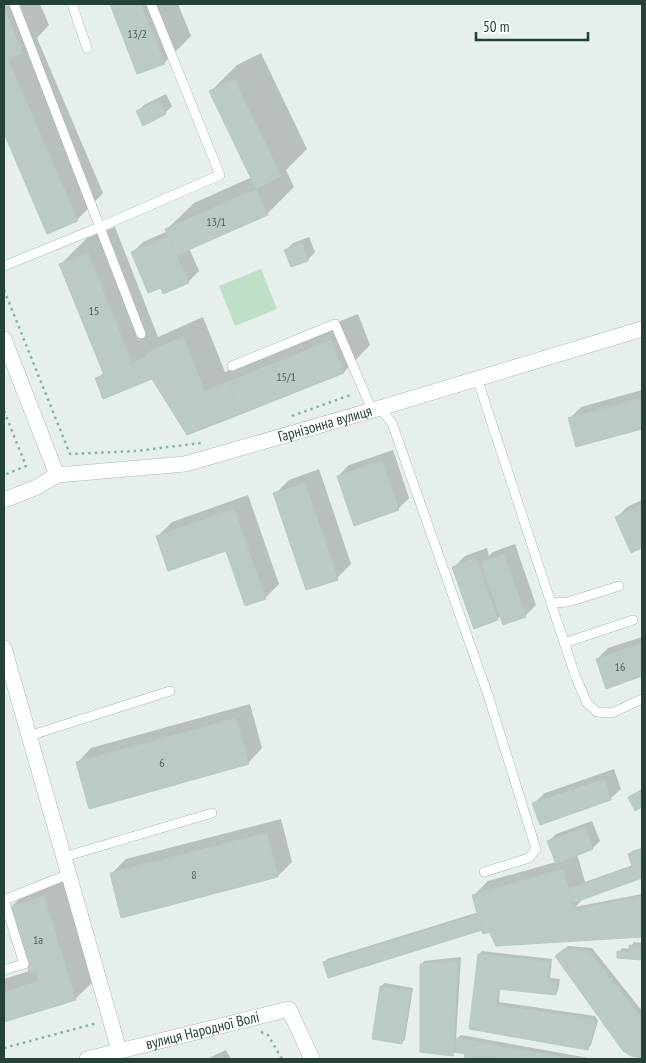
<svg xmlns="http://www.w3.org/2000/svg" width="646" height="1063" font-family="'PT Sans Narrow',sans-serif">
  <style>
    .green { fill: #bfe0c8 }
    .shadow { fill: #0003 }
    .building { fill: #bbcac4; stroke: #b8c9c2 }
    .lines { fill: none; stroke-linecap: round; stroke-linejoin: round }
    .service-casing { stroke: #a8b8b2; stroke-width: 10 }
    .minor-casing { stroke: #a8b8b2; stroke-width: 16 }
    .tertiary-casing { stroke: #a8b8b2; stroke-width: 16 }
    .path { stroke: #86b3a5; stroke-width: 2.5; stroke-dasharray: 2.5 4; stroke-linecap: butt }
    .service { stroke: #fff; stroke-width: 9 }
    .minor { stroke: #fff; stroke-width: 15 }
    .tertiary { stroke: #fff; stroke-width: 15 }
    .labels { text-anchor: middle; stroke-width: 4.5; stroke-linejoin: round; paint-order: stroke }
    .number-label { font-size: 12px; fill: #4a645c }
    .street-label { font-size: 15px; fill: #24423a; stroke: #f7fbf9 }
  </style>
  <rect width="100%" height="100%" fill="#e6efeb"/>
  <!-- green -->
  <path class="green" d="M261 269 277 309 235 326 219 286Z"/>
  <!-- shadow -->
  <path class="shadow" d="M4 4H40L49 25 37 38 103 193 77 220 48 232 4 130Z
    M111 4H178L191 36 164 63 138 73Z
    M261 53 307 149 286 170 294 187 267 214 189 248 199 271 188 282 162 286 132 253 143 242 168 231 167 229 194 203 252 177 211 91 237 65Z
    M166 94 172 106 165 113 137 112 144 105Z
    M115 227 158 337 203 317 225 372 250 362 256 355 358 314 370 345 344 372 188 434 153 377 97 379 104 372 61 264 87 238Z
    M309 237 315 252 308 260 286 250 293 243Z
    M642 390V428L577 445 570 418 581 407Z
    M393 450 409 498 398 509 338 476 349 465Z
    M319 469 351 564 337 578 275 494 289 480Z
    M248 495 279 584 265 598 227 550 158 536 172 522Z
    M642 500V547L632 551 616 518 627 507Z
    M515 544 536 605 526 615 503 623 501 616 497 619 454 567 465 556 487 548 489 556 493 552Z
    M642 637V675L606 687 597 659 608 648Z
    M250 704 262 748 248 763H77L91 748Z
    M614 769 621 789 610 799 534 803 545 793Z
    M642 789V806L635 809 629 797Z
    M281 819 292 862 278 876 111 874 126 859Z
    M592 821 600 841 593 848 577 854 585 882 633 865 629 855 632 851 642 848V876L584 898 575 907 642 894V936L492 933 495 930 483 929 324 963 327 959 479 912 474 895 488 881 556 862 549 841 556 834Z
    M64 877 96 979 75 999 4 1021V979L30 971 11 907 31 887Z
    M634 942 642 943V959L618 956 619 952 622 948 630 949 631 946Z
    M568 946 592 948 642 1011V1056L631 1055 560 953Z
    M482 951 552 959 550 978 560 979 558 991 555 994 500 988 499 1002 595 1016 598 1021 591 1045 588 1048 470 1028 479 954Z
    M461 957 456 1040 461 1035 594 1059H465L466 1053 455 1052 452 1055 421 965 424 961Z
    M385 983 413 988 405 1039 402 1043 381 986Z
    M226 1050 231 1059H207Z"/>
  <!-- building -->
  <path class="building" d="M110 4H141L165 64 137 74Z
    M6 13 23 53 8 59 78 221 47 234 4 133V15Z
    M234 79 281 176 256 189 209 91Z
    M159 100 166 114 143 126 136 111Z
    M256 189 268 215 177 255 165 229Z
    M168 236 189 283 163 294 161 288 148 293 131 252Z
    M302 243 308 261 291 267 284 250Z
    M88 253 132 363 144 358 152 379 103 399 95 378 104 375 59 264Z
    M183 337 205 391 228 382 241 414 187 435 152 379 144 358 153 349Z
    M331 340 344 373 241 414 228 382Z
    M642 398V429L576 447 568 418Z
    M382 460 399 510 354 526 337 476Z
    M305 483 338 580 306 590 273 493Z
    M642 505V548L631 553 615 517Z
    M234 509 266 599 245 606 226 551 168 571 156 536Z
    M504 554 526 617 503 625 481 563Z
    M476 558 498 620 474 629 452 567Z
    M642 643V676L606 689 596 659Z
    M236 718 249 764 89 809 76 762Z
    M604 779 611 800 540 825 532 803Z
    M642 790V807L635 811 628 797Z
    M585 827 593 849 556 864 547 841Z
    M267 833 278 877 121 918 110 873Z
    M642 849V878L573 903 569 889 632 866 628 854Z
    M563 869 574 909 483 934 472 895Z
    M44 896 76 1000 4 1022V992L39 981 36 972 30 974 9 907Z
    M642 896V937L496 946 490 933 574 909Z
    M478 914 482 930 328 978 323 962Z
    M629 945 642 946V960L617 958V951L629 952Z
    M564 949 589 951 642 1018V1058L631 1056 623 1051 555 956Z
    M478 954 550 962 547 981 557 982 556 995 498 989 496 1005 592 1019 595 1025 588 1050 469 1029Z
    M458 960 453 1056 420 1052V964Z
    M380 986 411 991 402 1044 372 1039Z
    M457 1038 575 1059H496L465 1054 454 1052Z
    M465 1054 496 1059H464Z"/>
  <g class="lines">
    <!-- service casing -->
    <g class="service-casing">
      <path id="service" d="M14 4 141 334
        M72 4 87 48
        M4 266 100 227 220 175 151 4
        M232 366 335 324 372 410
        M477 378 551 603 568 602 619 586
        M380 408 392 423 488 695 536 849 529 858 484 872
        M551 603 575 675 587 703 597 712 612 713 642 699
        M564 643 633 620
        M29 736 170 691
        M64 857 212 813
        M4 970 24 964 4 900 69 874"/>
    </g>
    <!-- minor casing -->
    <g class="minor-casing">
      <g id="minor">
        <path id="s1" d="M57 475 185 464 380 408 642 329"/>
        <path d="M4 648 119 1050"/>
        <path id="s2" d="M87 1059 289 1009 312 1059"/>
      </g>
    </g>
    <!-- tertiary casing -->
    <g class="tertiary-casing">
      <path id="tertiary" d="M4 339 57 475 35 488 4 500"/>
    </g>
    <!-- path -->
    <path class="path" d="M4 290 70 454 136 451 201 443
      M4 411 26 466 4 475
      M292 416 353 394
      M261 1032 268 1035 282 1059
      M4 1048 97 1023"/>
    <!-- service -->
    <use href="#service" class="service"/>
    <!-- minor -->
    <use href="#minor" class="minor"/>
    <!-- tertiary -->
    <use href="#tertiary" class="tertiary"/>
  </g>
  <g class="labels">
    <!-- number labels -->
    <g class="number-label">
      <text x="137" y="38">13/2</text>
      <text x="216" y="226">13/1</text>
      <text x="94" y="315">15</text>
      <text x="286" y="381">15/1</text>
      <text x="620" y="671">16</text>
      <text x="162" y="767">6</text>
      <text x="194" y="879">8</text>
      <text x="38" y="944">1а</text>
    </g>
    <!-- street labels -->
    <g class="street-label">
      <text dy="5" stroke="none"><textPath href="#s1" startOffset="274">Гарнізонна вулиця</textPath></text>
      <text dy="5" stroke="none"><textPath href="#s2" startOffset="119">вулиця Народної Волі</textPath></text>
    </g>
  </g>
  <!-- border -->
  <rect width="646" height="1063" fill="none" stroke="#24423a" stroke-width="10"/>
  <!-- scale -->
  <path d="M476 32v8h112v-8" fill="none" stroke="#24423a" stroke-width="2.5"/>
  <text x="483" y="32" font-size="15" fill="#24423a" stroke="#f7fbf9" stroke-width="4" paint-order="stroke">50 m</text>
</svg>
